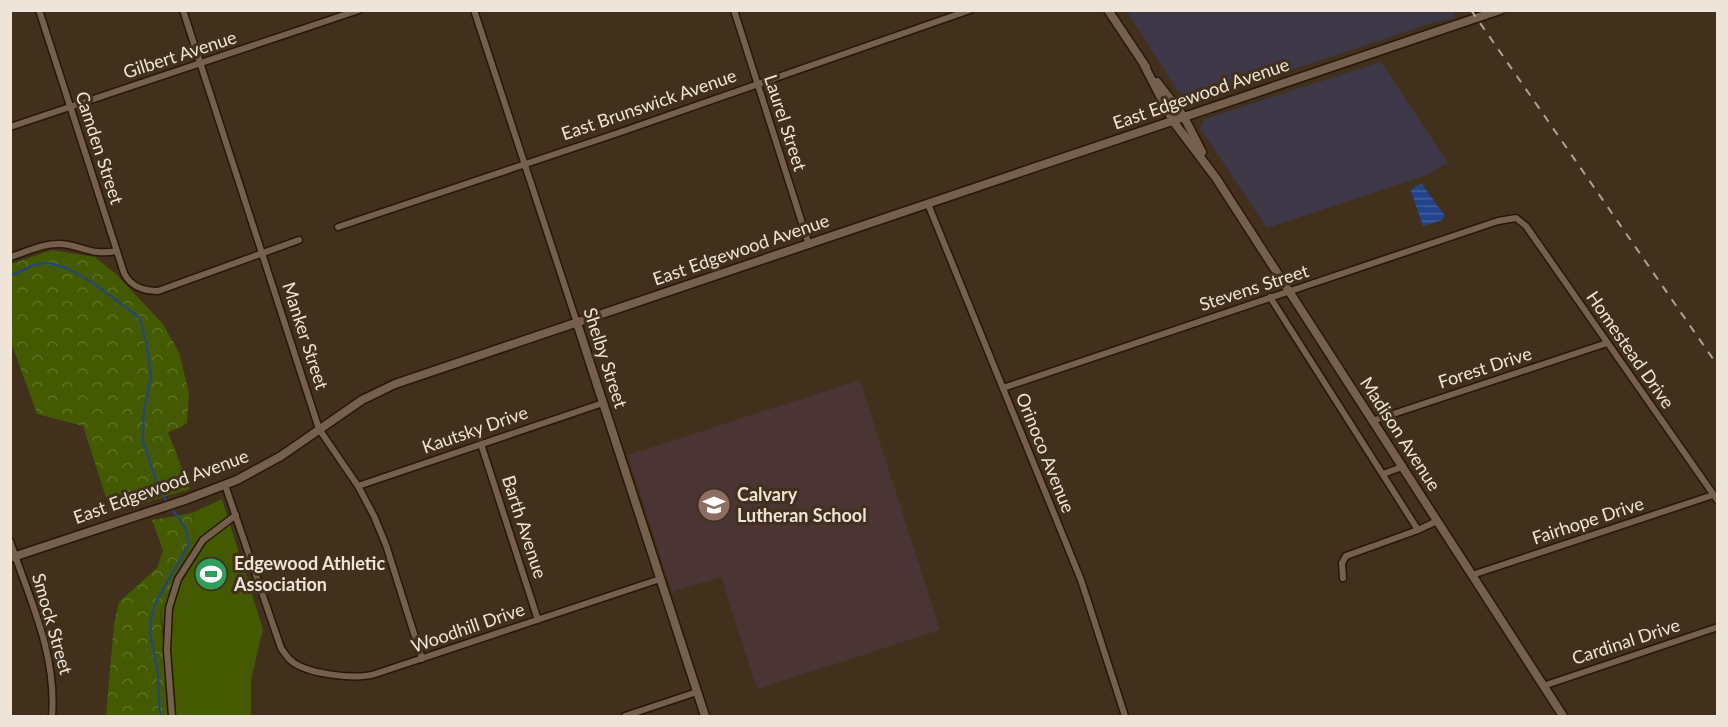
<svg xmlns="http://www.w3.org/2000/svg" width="1728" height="727" font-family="Lato,sans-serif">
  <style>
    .commercial { fill: #3d3848 }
    .education { fill: #4a3534 }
    .forest { fill: url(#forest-crowns) }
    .pitch { fill: #435a00 }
    .water { fill: url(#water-rules) }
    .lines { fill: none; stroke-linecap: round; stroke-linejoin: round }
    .stream { stroke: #23448c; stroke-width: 2 }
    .street-casing { stroke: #271705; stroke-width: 9 }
    .secondary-casing { stroke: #271705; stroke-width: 11 }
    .street { stroke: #74604c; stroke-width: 6 }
    .secondary { stroke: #74604c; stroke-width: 8 }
    .rail { stroke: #b0a293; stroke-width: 2; stroke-dasharray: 8 8; stroke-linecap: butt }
    .labels { text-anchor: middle; stroke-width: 6; stroke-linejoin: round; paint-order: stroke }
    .street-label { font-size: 18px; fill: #efe4d8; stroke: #41301c }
    .poi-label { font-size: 18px; font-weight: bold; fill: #efe4d8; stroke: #41301c; text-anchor: start }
  </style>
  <defs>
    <pattern id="forest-crowns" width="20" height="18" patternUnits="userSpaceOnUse" patternTransform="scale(1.5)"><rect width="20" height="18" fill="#435a00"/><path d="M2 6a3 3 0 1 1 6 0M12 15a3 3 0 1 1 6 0" fill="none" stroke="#5e7224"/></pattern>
    <pattern id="water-rules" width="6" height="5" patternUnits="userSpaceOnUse" patternTransform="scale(1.5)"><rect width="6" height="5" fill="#23448c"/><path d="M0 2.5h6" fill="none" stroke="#435f9b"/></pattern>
  </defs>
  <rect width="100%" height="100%" fill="#41301c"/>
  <!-- commercial -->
  <path class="commercial" d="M1127 11H1455L1454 18 1435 22 1196 102 1178 92Z
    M1381 62 1448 163 1427 175 1267 228 1200 128 1204 119Z"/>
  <!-- education -->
  <path class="education" d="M860 380 940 630 757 689 721 577 672 592 628 455Z"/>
  <!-- forest -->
  <path class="forest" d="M52 250 95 257 117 275 163 324 179 352 189 393 187 423 179 428 168 432 190 489 111 513 83 426 37 414 12 345H11V264Z
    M192 513 194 538 160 611 170 716H106L114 624 119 602 157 568 163 550 152 520Z"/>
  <!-- pitch -->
  <path class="pitch" d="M222 499 263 629 251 680V716H171L167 650 160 611 194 538 192 513Z"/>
  <!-- water -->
  <path class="water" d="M1422 184 1445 216 1442 220 1423 226 1411 191 1416 186Z"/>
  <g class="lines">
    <!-- stream -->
    <path class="stream" d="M10 276 34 265 45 263 54 264 69 269 93 283 140 318 148 352 151 377 144 409 143 442 157 482 167 503
      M160 716 158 674 150 632 152 614 157 600 189 544 185 527 171 507"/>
    <!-- street casing -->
    <g class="street-casing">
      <path id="street" d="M39 10 124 273C131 287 143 291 158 291L299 240
        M183 10 319 429 358 486 374 516 386 545 422 659
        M474 10 577 323
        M734 10 809 245
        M10 127 359 10
        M928 204 1081 580 1125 716
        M338 227 618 133 970 10
        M10 257C27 252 43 243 61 244 84 246 91 256 117 251
        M1270 297 1418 530
        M1003 388 1498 221 1516 218 1526 226 1718 501
        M1372 421 1607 343
        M481 444 538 620
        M1383 474 1402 467
        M225 485 281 648C285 654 288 659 294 663 311 674 355 680 375 674L660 579
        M358 486 603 403
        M10 541C29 598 57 654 52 716
        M1472 575 1713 495
        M1343 578 1342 563 1346 556 1418 530 1437 521
        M1543 686 1718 627
        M172 716 167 650 169 608 178 579 203 540 236 515
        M625 716 697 692"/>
    </g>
    <!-- secondary casing -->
    <g class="secondary-casing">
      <path id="secondary" d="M1108 10 1146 67
        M1144 65 1173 121 1216 178 1563 716
        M1157 82 1184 117 1202 152
        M577 323 705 716
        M10 558 185 500 237 480 281 456 362 400 395 384 1500 10"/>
    </g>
    <!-- street -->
    <use href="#street" class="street"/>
    <!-- secondary -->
    <use href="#secondary" class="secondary"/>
    <!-- rail -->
    <path class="rail" d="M1471 10 1718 366"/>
  </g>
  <!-- icons -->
  <defs>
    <g id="school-disc" transform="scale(1.725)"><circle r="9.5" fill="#8d6e63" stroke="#41301c"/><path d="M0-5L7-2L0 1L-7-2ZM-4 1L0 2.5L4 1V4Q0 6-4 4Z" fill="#fff"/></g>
    <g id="stadium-disc" transform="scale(1.725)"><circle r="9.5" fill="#2e9e5b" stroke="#41301c"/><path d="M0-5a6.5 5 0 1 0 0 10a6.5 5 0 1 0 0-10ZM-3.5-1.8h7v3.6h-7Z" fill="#fff"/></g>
  </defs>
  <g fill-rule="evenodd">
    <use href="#school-disc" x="714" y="505"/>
    <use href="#stadium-disc" x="211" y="574"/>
  </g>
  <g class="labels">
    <!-- street labels -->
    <g class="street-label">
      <text transform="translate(180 55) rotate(-18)" y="6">Gilbert Avenue</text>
      <text transform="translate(1201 94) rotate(-19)" y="6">East Edgewood Avenue</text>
      <text transform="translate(649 105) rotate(-19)" y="6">East Brunswick Avenue</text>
      <text transform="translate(785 123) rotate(72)" y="6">Laurel Street</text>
      <text transform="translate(99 148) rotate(72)" y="6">Camden Street</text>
      <text transform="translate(741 250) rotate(-19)" y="6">East Edgewood Avenue</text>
      <text transform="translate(1254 288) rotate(-18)" y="6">Stevens Street</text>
      <text transform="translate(305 336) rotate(72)" y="6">Manker Street</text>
      <text transform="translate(1630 350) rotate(55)" y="6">Homestead Drive</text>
      <text transform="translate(605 358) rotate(72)" y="6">Shelby Street</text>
      <text transform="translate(1485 368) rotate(-18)" y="6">Forest Drive</text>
      <text transform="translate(475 430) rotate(-19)" y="6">Kautsky Drive</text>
      <text transform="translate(1400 434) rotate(57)" y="6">Madison Avenue</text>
      <text transform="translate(1045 453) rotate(68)" y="6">Orinoco Avenue</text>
      <text transform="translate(161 487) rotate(-20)" y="6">East Edgewood Avenue</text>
      <text transform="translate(1588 521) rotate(-18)" y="6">Fairhope Drive</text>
      <text transform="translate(524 527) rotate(72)" y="6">Barth Avenue</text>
      <text transform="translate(52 624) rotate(74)" y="6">Smock Street</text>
      <text transform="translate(468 628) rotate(-19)" y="6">Woodhill Drive</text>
      <text transform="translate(1626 642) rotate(-18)" y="6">Cardinal Drive</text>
    </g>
    <!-- poi labels -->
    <g class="poi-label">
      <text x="737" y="501">Calvary<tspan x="737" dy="21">Lutheran School</tspan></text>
      <text x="234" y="570">Edgewood Athletic<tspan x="234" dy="21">Association</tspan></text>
    </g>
  </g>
  <!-- border -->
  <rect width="1728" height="727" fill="none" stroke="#efe4d8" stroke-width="24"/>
</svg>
